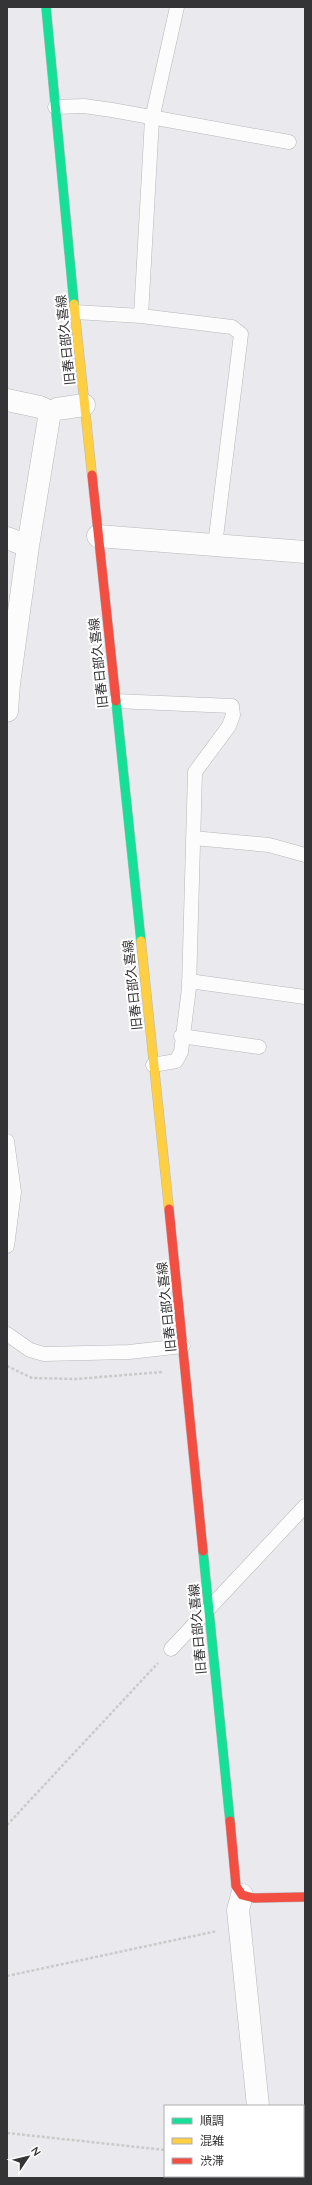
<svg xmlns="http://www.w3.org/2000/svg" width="312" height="2185" font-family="Quicksand,'Noto Sans JP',sans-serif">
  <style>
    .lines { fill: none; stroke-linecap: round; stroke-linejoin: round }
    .lane-casing { stroke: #b7b7ba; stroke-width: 15 }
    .street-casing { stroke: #b7b7ba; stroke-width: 23 }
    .fast-casing { stroke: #b7b7ba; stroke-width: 10 }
    .slow-casing { stroke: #b7b7ba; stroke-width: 10 }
    .jam-casing { stroke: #b7b7ba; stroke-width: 10 }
    .path { stroke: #cacacb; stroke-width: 2.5; stroke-dasharray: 3 2; stroke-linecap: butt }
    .lane { stroke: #fcfcfc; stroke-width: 14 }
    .street { stroke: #fcfcfc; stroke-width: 22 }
    .fast { stroke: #16e098; stroke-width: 9 }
    .slow { stroke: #ffcf43; stroke-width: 9 }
    .jam { stroke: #f24e42; stroke-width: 9 }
    .labels { text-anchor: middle; stroke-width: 4; stroke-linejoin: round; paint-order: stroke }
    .street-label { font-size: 13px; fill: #343436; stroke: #fff }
  </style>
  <rect width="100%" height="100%" fill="#eaeaee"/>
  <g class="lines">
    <!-- lane casing -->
    <g class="lane-casing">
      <path id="lane" d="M55 107 84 106 112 110 289 142
        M75 312 141 316 232 327 241 334 215 545
        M141 316 152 119 177 7
        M115 701 232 706 233 715 229 726 195 772 189 988 181 1052 176 1061 153 1065
        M193 838 269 845 305 855
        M189 981 305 997
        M181 1036 259 1047
        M7 1141 14 1192 7 1246
        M7 1334 30 1350 44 1354 129 1352 183 1346
        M171 1649 305 1506"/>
    </g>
    <!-- street casing -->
    <g class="street-casing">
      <path id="street" d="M7 400 40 407 50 412
        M98 536 305 552
        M7 538 28 546
        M7 711 9 684 28 546 50 412 57 409 84 405
        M242 1895 238 1910 258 2106
        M265 2176V2178"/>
    </g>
    <!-- fast casing -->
    <g class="fast-casing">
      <path id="fast" d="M46 7 74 304
        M116 701 141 941
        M203 1551 230 1821"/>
    </g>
    <!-- slow casing -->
    <g class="slow-casing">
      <path id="slow" d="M74 304 92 475
        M141 941 169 1209"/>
    </g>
    <!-- jam casing -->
    <g class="jam-casing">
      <path id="jam" d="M92 475 116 701
        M169 1209 203 1551
        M230 1821 236 1886 242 1895 254 1898 305 1897"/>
    </g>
    <!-- path -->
    <path class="path" d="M7 1366 32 1378 76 1379 162 1372
      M7 1825 158 1663
      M7 1976 217 1931
      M7 2133 165 2150"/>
    <!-- lane -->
    <use href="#lane" class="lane"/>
    <!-- street -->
    <use href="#street" class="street"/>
    <!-- fast -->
    <use href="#fast" class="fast"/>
    <!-- slow -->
    <use href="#slow" class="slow"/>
    <!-- jam -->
    <use href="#jam" class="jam"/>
  </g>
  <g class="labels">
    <!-- street labels -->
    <g class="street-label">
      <text transform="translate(65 340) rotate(-96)" y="5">旧春日部久喜線</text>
      <text transform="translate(98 663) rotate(-96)" y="5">旧春日部久喜線</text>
      <text transform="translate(132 985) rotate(-96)" y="5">旧春日部久喜線</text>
      <text transform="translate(166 1307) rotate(-96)" y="5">旧春日部久喜線</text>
      <text transform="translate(197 1629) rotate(-95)" y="5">旧春日部久喜線</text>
    </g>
  </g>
  <!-- border -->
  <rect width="312" height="2185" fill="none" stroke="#343436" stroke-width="16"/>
  <!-- legend -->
  <rect x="164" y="2105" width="140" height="72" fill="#ffffff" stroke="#aeaeaf"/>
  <rect x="172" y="2118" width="20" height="6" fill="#16e098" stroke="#aeaeaf"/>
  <text x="200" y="2125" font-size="12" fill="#343436">順調</text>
  <rect x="172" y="2138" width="20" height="6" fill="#ffcf43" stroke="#aeaeaf"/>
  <text x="200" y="2145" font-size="12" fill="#343436">混雑</text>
  <rect x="172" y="2158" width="20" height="6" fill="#f24e42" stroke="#aeaeaf"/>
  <text x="200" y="2165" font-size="12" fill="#343436">渋滞</text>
  <!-- north arrow -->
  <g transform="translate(28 2157) rotate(55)" stroke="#ffffff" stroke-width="3" paint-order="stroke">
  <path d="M0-3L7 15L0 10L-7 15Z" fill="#343436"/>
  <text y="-6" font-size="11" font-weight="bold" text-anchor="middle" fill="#343436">N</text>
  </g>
</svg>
